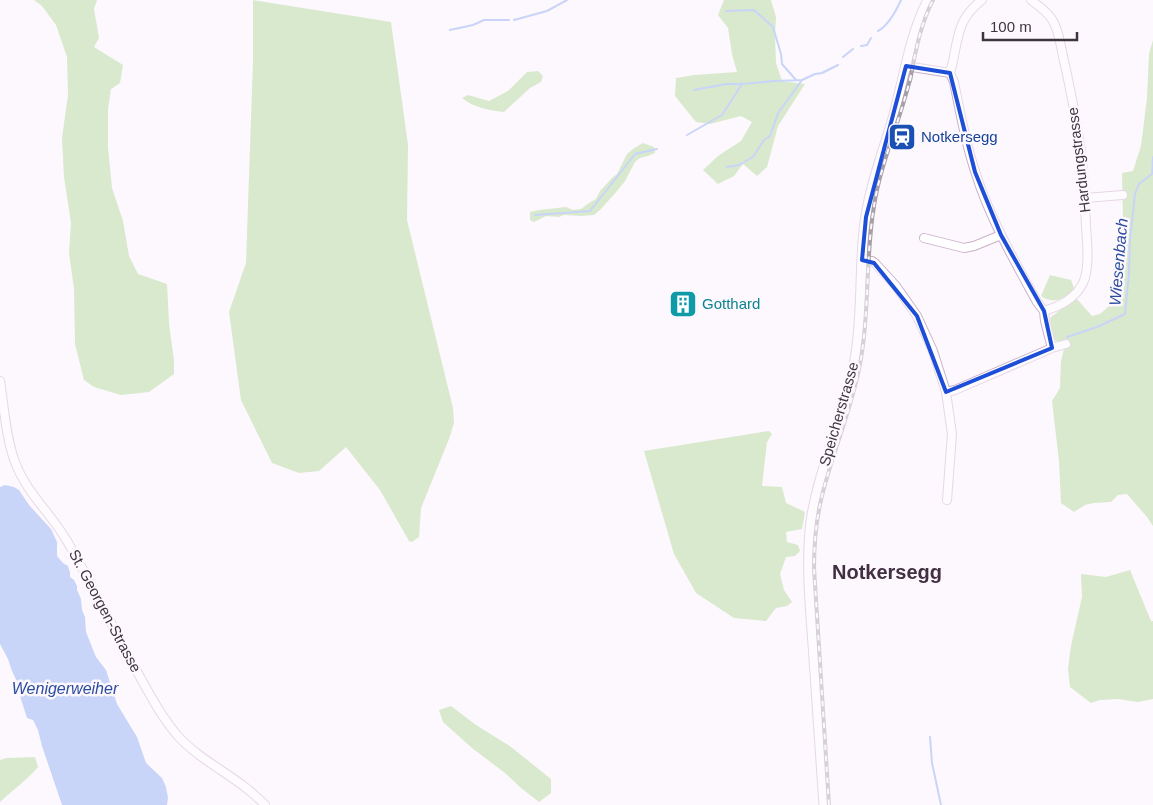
<svg xmlns="http://www.w3.org/2000/svg" width="1153" height="805" font-family="Arial,sans-serif">
  <style>
    .green { fill: #acd793 }
    .water { fill: #89abf2 }
    .lines { fill: none; stroke-linecap: round; stroke-linejoin: round }
    .stream { stroke: #89abf2; stroke-width: 2 }
    .minor-casing { stroke: #cab1cb; stroke-width: 10 }
    .major-casing { stroke: #cab1cb; stroke-width: 11 }
    .minor { stroke: #fff; stroke-width: 8 }
    .major { stroke: #fff; stroke-width: 9 }
    .rail-casing { stroke: #a7a0a8; stroke-width: 4 }
    .rail { stroke: #fdf8fd; stroke-width: 2; stroke-dasharray: 5.5; stroke-linecap: butt }
    .marked { fill: none; stroke: #1d4ed8; stroke-width: 4; stroke-linejoin: round }
    .labels { text-anchor: middle; stroke-width: 5; stroke-linejoin: round; paint-order: stroke }
    .transit-label { font-size: 15px; fill: #164399; stroke: #fdf8fd; text-anchor: start }
    .street-label { font-size: 15px; fill: #3f3540; stroke: #fdf8fd }
    .culture-label { font-size: 15px; fill: #0d838f; stroke: #fdf8fd; text-anchor: start }
    .water-label { font-size: 16px; font-style: italic; fill: #2b4d9f; stroke: #fdf8fd }
    .district-label { font-size: 20px; font-weight: bold; fill: #432f44; stroke: #fdf8fd }
  </style>
  <rect width="100%" height="100%" fill="#fdf8fd"/>
  <!-- green -->
  <path class="green" d="M34 0H97L94 9 99 38 94 47 123 65 120 83 111 89 108 109V148L112 188 123 221 129 256 138 274 167 284 169 323 174 361V374L149 392 121 395 94 387 84 380 75 344 74 289 69 253 71 223 64 177 62 138 68 95 67 57 56 25 42 6Z
    M253 0 391 22 408 145 407 220 453 408 454 423 449 439 421 508 419 537 412 542 409 541 380 490 346 447 319 471 299 473 272 463 241 400 229 312 246 263 253 60Z
    M724 0H771L776 17 775 36 776 63 782 81 805 84 778 126 767 167 757 176 743 164 734 176 718 184 703 170 718 156 741 141 752 122 741 116 710 124 696 122 675 96 676 78 694 75 737 72 732 54 728 28 718 15Z
    M1153 40V526L1147 517 1127 494 1118 495 1111 502 1093 503 1085 505 1074 512 1061 503 1059 461 1052 401 1060 388 1061 361 1066 341H1057L1054 339 1050 320 1051 317 1076 298 1092 316 1100 314 1117 299 1122 277 1120 244 1123 220 1122 173 1133 171 1141 146 1147 98 1149 54Z
    M538 71 543 76 541 82 530 88 504 112C488 110 475 108 462 98L468 95 489 101 508 91 527 72Z
    M643 143 654 147 655 153 648 156 640 158 635 162 625 181 617 191 601 209 594 215 581 216 564 215 559 217 546 216 534 222 530 220V212L539 210 566 207 573 210 581 209 589 203 596 199 600 191 612 178 617 174 627 154 633 149Z
    M1050 275 1071 280 1074 288C1066 299 1053 305 1041 296Z
    M769 431 772 434 767 442 762 486 782 487 786 503 805 512 802 529 786 532 787 542 798 545 800 551 795 556 786 557 780 574 784 590 792 602 787 606 776 608 766 621 734 618 696 593 674 554 644 451Z
    M1130 570 1151 621H1153V699L1138 702 1118 699 1100 700 1091 703 1070 687 1068 669 1071 646 1082 597 1081 574 1106 577Z
    M451 706 476 725 511 747 551 779V793L539 802 521 788 505 773 472 748 443 722 439 710Z
    M35 757 38 767C27 780 13 790 0 802V760L7 758Z"/>
  <!-- water -->
  <path class="water" d="M5 485 14 487 19 490 29 505 51 529 57 542V556L63 563 68 566 70 573V577L74 580 77 586V590L81 599 82 610 85 617 86 632 96 657 106 670 117 704 137 737 146 763 162 778 166 787 168 798 167 805H62L42 746 38 730 33 720 27 718 20 696 19 686 12 671 8 659 0 644V487Z"/>
  <g class="lines">
    <!-- stream -->
    <path class="stream" d="M726 11 754 10 773 27 781 54 782 64 796 80
      M514 20 547 11 567 0
      M450 30 473 25 484 20H509
      M878 31C889 25 896 11 901 0
      M861 46 867 45 871 38
      M843 57 853 49
      M694 90 726 84H741
      M687 135 722 115 742 84 774 81 802 80
      M727 167 739 165 753 157 764 140 770 136 778 113 802 80 815 74 822 73 838 65
      M535 215 590 211 635 154 657 149
      M1067 337 1097 327 1125 314 1129 273 1130 240 1135 194 1139 184 1152 174 1153 157
      M930 737 932 763 941 805"/>
    <!-- minor casing -->
    <g class="minor-casing">
      <path id="minor" d="M1031 0C1039 6 1048 12 1053 21 1060 33 1061 50 1065 65 1071 93 1077 122 1081 151 1084 176 1085 201 1086 226 1087 243 1090 268 1083 283 1075 299 1060 306 1044 311
        M906 66 950 73 954 82C960 111 965 142 975 171 989 217 1014 260 1037 302L1044 311 1045 321 1052 348
        M950 73C959 43 954 21 982 0
        M1085 198 1123 195
        M924 238 964 248 974 246 1001 235
        M862 260 872 261 875 263 896 286 917 316 933 351 946 392 952 434 947 500
        M0 381C4 406 6 439 15 462 27 494 51 513 67 541 91 582 112 626 135 668 148 691 160 715 177 735 202 763 239 777 265 805
        M946 392 955 390 1052 348 1066 344"/>
    </g>
    <!-- major casing -->
    <g class="major-casing">
      <path id="major" d="M824 805C820 751 817 698 813 644 810 603 806 562 811 521 820 461 850 406 857 346 862 307 860 269 864 230 868 192 882 155 893 118 904 79 909 37 928 0"/>
    </g>
    <!-- minor -->
    <use href="#minor" class="minor"/>
    <!-- major -->
    <use href="#major" class="major"/>
    <!-- rail casing -->
    <g class="rail-casing">
      <path id="rail" d="M910 81C915 54 920 25 933 0
        M829 805 814 568C814 545 816 522 821 500 831 456 850 414 859 369 870 316 865 260 874 206 881 161 901 119 911 75"/>
    </g>
    <!-- rail -->
    <use href="#rail" class="rail"/>
  </g>
  <!-- marked area -->
  <path d="M0 0H1153V805H0ZM906 66 950 73 975 172 1001 235 1044 311 1052 348 946 392 917 316 874 263 862 260 866 217Z" fill="#fdf8fd" fill-opacity=".55" fill-rule="evenodd"/>
  <path class="marked" d="M906 66 950 73 975 172 1001 235 1044 311 1052 348 946 392 917 316 874 263 862 260 866 217Z"/>
  <!-- icons -->
  <defs>
    <g id="station-square" transform="scale(1.4375)"><rect x="-9" y="-9" width="18" height="18" rx="4" fill="#1a4fb4" stroke="#fdf8fd"/><path d="M-3-6H3Q5-6 5-4V2Q5 4 3 4L4.5 6H3L1.5 4h-3L-3 6H-4.5L-3 4Q-5 4-5 2V-4Q-5-6-3-6ZM-3.5-4v3h7v-3ZM-3.5 1v1.5H-2V1ZM2 1v1.5H3.5V1Z" fill="#fff"/></g>
    <g id="building-square" transform="scale(1.4375)"><rect x="-9" y="-9" width="18" height="18" rx="4" fill="#0f9aa8" stroke="#fdf8fd"/><path d="M-4-6H4V6H1V3H-1V6H-4ZM-2.5-4.3h1.7v1.8h-1.7ZM.8-4.3h1.7v1.8H.8ZM-2.5-1h1.7V.8h-1.7ZM.8-1h1.7V.8H.8Z" fill="#fff"/></g>
  </defs>
  <g fill-rule="evenodd">
    <use href="#station-square" x="902" y="137"/>
    <use href="#building-square" x="683" y="304"/>
  </g>
  <g class="labels">
    <!-- transit labels -->
    <g class="transit-label">
      <text x="921" y="142">Notkersegg</text>
    </g>
    <!-- street labels -->
    <g class="street-label">
      <text transform="translate(1079 160) rotate(-97)" y="5">Hardungstrasse</text>
      <text transform="translate(839 414) rotate(-74)" y="5">Speicherstrasse</text>
      <text transform="translate(105 611) rotate(62)" y="5">St. Georgen-Strasse</text>
    </g>
    <!-- culture labels -->
    <g class="culture-label">
      <text x="702" y="309">Gotthard</text>
    </g>
    <!-- water labels -->
    <g class="water-label">
      <text transform="translate(1118 262) rotate(-85)" y="6">Wiesenbach</text>
      <text x="65" y="694">Wenigerweiher</text>
    </g>
    <!-- district labels -->
    <g class="district-label">
      <text x="887" y="579">Notkersegg</text>
    </g>
  </g>
  <!-- scale -->
  <path d="M983 32v8h94v-8" fill="none" stroke="#3f3540" stroke-width="2.5"/>
  <text x="990" y="32" font-size="15" fill="#3f3540" stroke="#fdf8fd" stroke-width="4" paint-order="stroke">100 m</text>
</svg>
